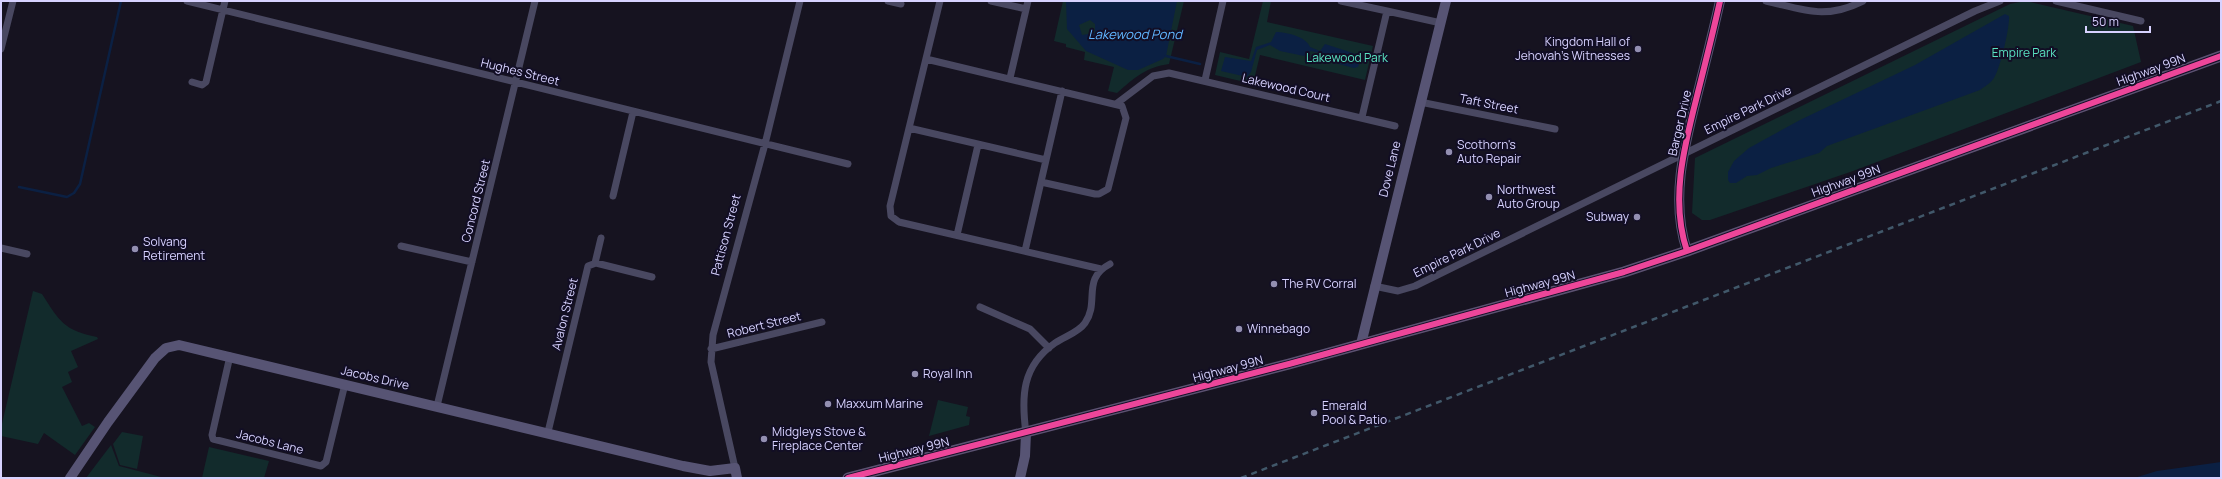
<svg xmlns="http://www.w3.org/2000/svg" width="2222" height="479" font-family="Manrope,sans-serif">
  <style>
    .green { fill: #122b2c }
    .water { fill: #0b2043; fill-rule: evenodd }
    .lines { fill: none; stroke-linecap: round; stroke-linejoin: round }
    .stream { stroke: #0b2043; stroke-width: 2.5 }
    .street { stroke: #494861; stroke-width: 7 }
    .secondary { stroke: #575474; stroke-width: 10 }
    .primary { stroke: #5d5272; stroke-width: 11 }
    .rail { stroke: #41586a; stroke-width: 2.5; stroke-dasharray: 6 5; stroke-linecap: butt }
    .cycleway-casing { stroke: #120e25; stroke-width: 8 }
    .cycleway { stroke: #ed469a; stroke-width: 6 }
    .poi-dot { fill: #938fb1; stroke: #120e25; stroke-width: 1.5 }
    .labels { text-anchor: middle; stroke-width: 4; stroke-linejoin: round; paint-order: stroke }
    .poi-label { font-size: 12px; fill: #d7d2ff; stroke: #120e25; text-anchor: start }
    .park-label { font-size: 12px; fill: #5ae3c1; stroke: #120e25 }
    .street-label { font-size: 12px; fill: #d7d2ff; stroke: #120e25 }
    .water-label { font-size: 13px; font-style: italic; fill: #60b5ff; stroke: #120e25 }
  </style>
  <rect width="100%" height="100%" fill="#161320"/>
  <!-- green -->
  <path class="green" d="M1063 1H1184L1169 64C1146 67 1134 78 1117 93L1108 91 1114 67 1084 60 1085 52 1066 47V44L1054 41Z
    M1263 1H1271L1267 22 1373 46 1365 80 1260 55 1253 84 1215 75 1220 52 1249 59Z
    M2020 2H2030L2133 26 2141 62 1853 171 1710 220H1702L1692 213 1695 158 2010 4Z
    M33 291 42 294C59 321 65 331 97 337L98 339 71 351 78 367 68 372 72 382 62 387 82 426 89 423 95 427 75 455 44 433 38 444 1 436V428Z
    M938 400 968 407 966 416 970 417 969 425 929 436Z
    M122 432 143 436 137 469 120 465 113 444Z
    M111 445 119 466 165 478H86Z
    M209 447 269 461 264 478H202Z"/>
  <!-- water -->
  <path class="water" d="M1066 1H1177L1166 56 1163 59 1138 70H1128L1086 51 1067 29ZM1090 20 1095 24V33L1082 35 1079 25Z
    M2005 14 2009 16C2010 27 2000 69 1994 78 1991 83 1984 87 1980 90L1827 146 1819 153 1771 168 1757 175 1747 176 1736 183H1730L1728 180V172L1734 161 1749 148 1800 120 1915 65Z
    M1276 32C1286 32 1307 37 1310 47L1320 51 1325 44 1362 56 1358 67 1354 68 1323 60 1320 53 1311 51 1304 56 1280 51 1270 45 1257 50 1251 72 1247 77 1221 71 1225 57 1251 61 1256 47 1271 42Z
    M2221 462V478H2134L2157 471Z"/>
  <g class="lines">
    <!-- stream -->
    <path class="stream" d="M1166 56 1200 64
      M19 187 67 197 74 193 80 184 121 1"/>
    <!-- street -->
    <path class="street" d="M187 1 848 164
      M888 1 901 4
      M940 1 890 206 891 216 899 222 1101 269
      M991 1 1026 9
      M1341 1 1387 11 1362 117
      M1766 1C1805 10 1825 20 1863 1
      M2056 1 2141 21
      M1387 11 1441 23
      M1 49 13 1
      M926 59 1122 106 1126 118 1108 189 1099 194H1095L1041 182
      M1010 78 1028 1
      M1205 80 1223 1
      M192 82 202 85 206 82 225 1
      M1420 102 1555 129
      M1116 104 1153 76 1169 73 1395 126
      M909 128 1046 160
      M613 196 633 112
      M957 235 978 145
      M401 246 472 262
      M1 248 27 254
      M1025 251 1062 91
      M595 263 601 238
      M1374 286 1398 291 1415 286 1975 11 2000 1
      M980 307 1030 329 1049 348
      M711 349 822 322
      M230 356 212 435 213 439 321 466 326 462 345 384
      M437 406 535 1
      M548 432 588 266 596 263 652 277
      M1026 433C1021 396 1022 366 1055 343 1065 336 1078 333 1085 323 1100 302 1081 279 1110 264
      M735 468 711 362 713 335 765 144 800 1"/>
    <!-- secondary -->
    <path class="secondary" d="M1687 251C1670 200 1684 147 1697 96 1705 64 1713 33 1720 1
      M1361 344 1446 1
      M70 478 108 422 155 358 166 348 179 345 683 466 710 471 735 468 737 478
      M1020 478 1025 456 1026 433"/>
    <!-- primary -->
    <path class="primary" d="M848 478 1289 364 1624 272 1687 251 2221 56"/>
    <!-- rail -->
    <path class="rail" d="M1241 478 2221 101"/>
    <!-- cycleway casing -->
    <g class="cycleway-casing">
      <path id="cycleway" d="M1687 251C1670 200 1684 147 1697 96 1705 64 1713 33 1720 1
        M848 478 1289 364 1624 272 1687 251 2221 56"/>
    </g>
    <!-- cycleway -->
    <use href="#cycleway" class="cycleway"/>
  </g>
  <!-- markers -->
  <g class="poi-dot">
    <circle cx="1638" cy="49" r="4"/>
    <circle cx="1449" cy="152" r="4"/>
    <circle cx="1489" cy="197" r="4"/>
    <circle cx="1637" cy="217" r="4"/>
    <circle cx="135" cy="249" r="4"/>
    <circle cx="1274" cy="284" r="4"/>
    <circle cx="1239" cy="329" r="4"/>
    <circle cx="915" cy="374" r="4"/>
    <circle cx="828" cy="404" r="4"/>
    <circle cx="1314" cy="413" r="4"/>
    <circle cx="764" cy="439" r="4"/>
  </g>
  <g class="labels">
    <!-- poi labels -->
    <g class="poi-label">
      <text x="1630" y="46" text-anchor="end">Kingdom Hall of<tspan x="1630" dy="14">Jehovah's Witnesses</tspan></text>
      <text x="1457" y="149">Scothorn's<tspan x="1457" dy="14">Auto Repair</tspan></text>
      <text x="1497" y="194">Northwest<tspan x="1497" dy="14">Auto Group</tspan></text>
      <text x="1629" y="221" text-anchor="end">Subway</text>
      <text x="143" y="246">Solvang<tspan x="143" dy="14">Retirement</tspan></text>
      <text x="1282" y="288">The RV Corral</text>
      <text x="1247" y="333">Winnebago</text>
      <text x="923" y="378">Royal Inn</text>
      <text x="836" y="408">Maxxum Marine</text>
      <text x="1322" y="410">Emerald<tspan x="1322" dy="14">Pool &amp; Patio</tspan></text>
      <text x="772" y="436">Midgleys Stove &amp;<tspan x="772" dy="14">Fireplace Center</tspan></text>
    </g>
    <!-- park labels -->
    <g class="park-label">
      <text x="2024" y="57">Empire Park</text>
      <text x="1347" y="62">Lakewood Park</text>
    </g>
    <!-- street labels -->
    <g class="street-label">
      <text transform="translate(2151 70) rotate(-20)" y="4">Highway 99N</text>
      <text transform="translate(520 72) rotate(14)" y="4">Hughes Street</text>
      <text transform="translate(1286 88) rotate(13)" y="4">Lakewood Court</text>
      <text transform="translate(1489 104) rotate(11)" y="4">Taft Street</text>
      <text transform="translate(1748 110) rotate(-26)" y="4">Empire Park Drive</text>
      <text transform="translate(1680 123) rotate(-77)" y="4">Barger Drive</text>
      <text transform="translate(1390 169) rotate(-76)" y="4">Dove Lane</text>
      <text transform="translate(1846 181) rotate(-20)" y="4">Highway 99N</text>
      <text transform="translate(476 201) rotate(-76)" y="4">Concord Street</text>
      <text transform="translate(726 235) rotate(-75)" y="4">Pattison Street</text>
      <text transform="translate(1457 253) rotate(-26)" y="4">Empire Park Drive</text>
      <text transform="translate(1540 284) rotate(-15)" y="4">Highway 99N</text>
      <text transform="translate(565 314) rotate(-76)" y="4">Avalon Street</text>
      <text transform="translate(764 325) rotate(-14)" y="4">Robert Street</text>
      <text transform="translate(1228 369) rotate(-15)" y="4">Highway 99N</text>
      <text transform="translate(375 378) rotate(13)" y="4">Jacobs Drive</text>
      <text transform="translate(270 442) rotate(14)" y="4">Jacobs Lane</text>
      <text transform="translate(914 450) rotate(-14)" y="4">Highway 99N</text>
    </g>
    <!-- water labels -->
    <g class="water-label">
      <text x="1135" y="39">Lakewood Pond</text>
    </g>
  </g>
  <!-- border -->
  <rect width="2222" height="479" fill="none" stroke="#d7d2ff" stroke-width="4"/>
  <!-- scale -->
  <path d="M2086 26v6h64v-6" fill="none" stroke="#d7d2ff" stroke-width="2"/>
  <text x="2092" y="26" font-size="12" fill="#d7d2ff" stroke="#120e25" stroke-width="3" paint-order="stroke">50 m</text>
</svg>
